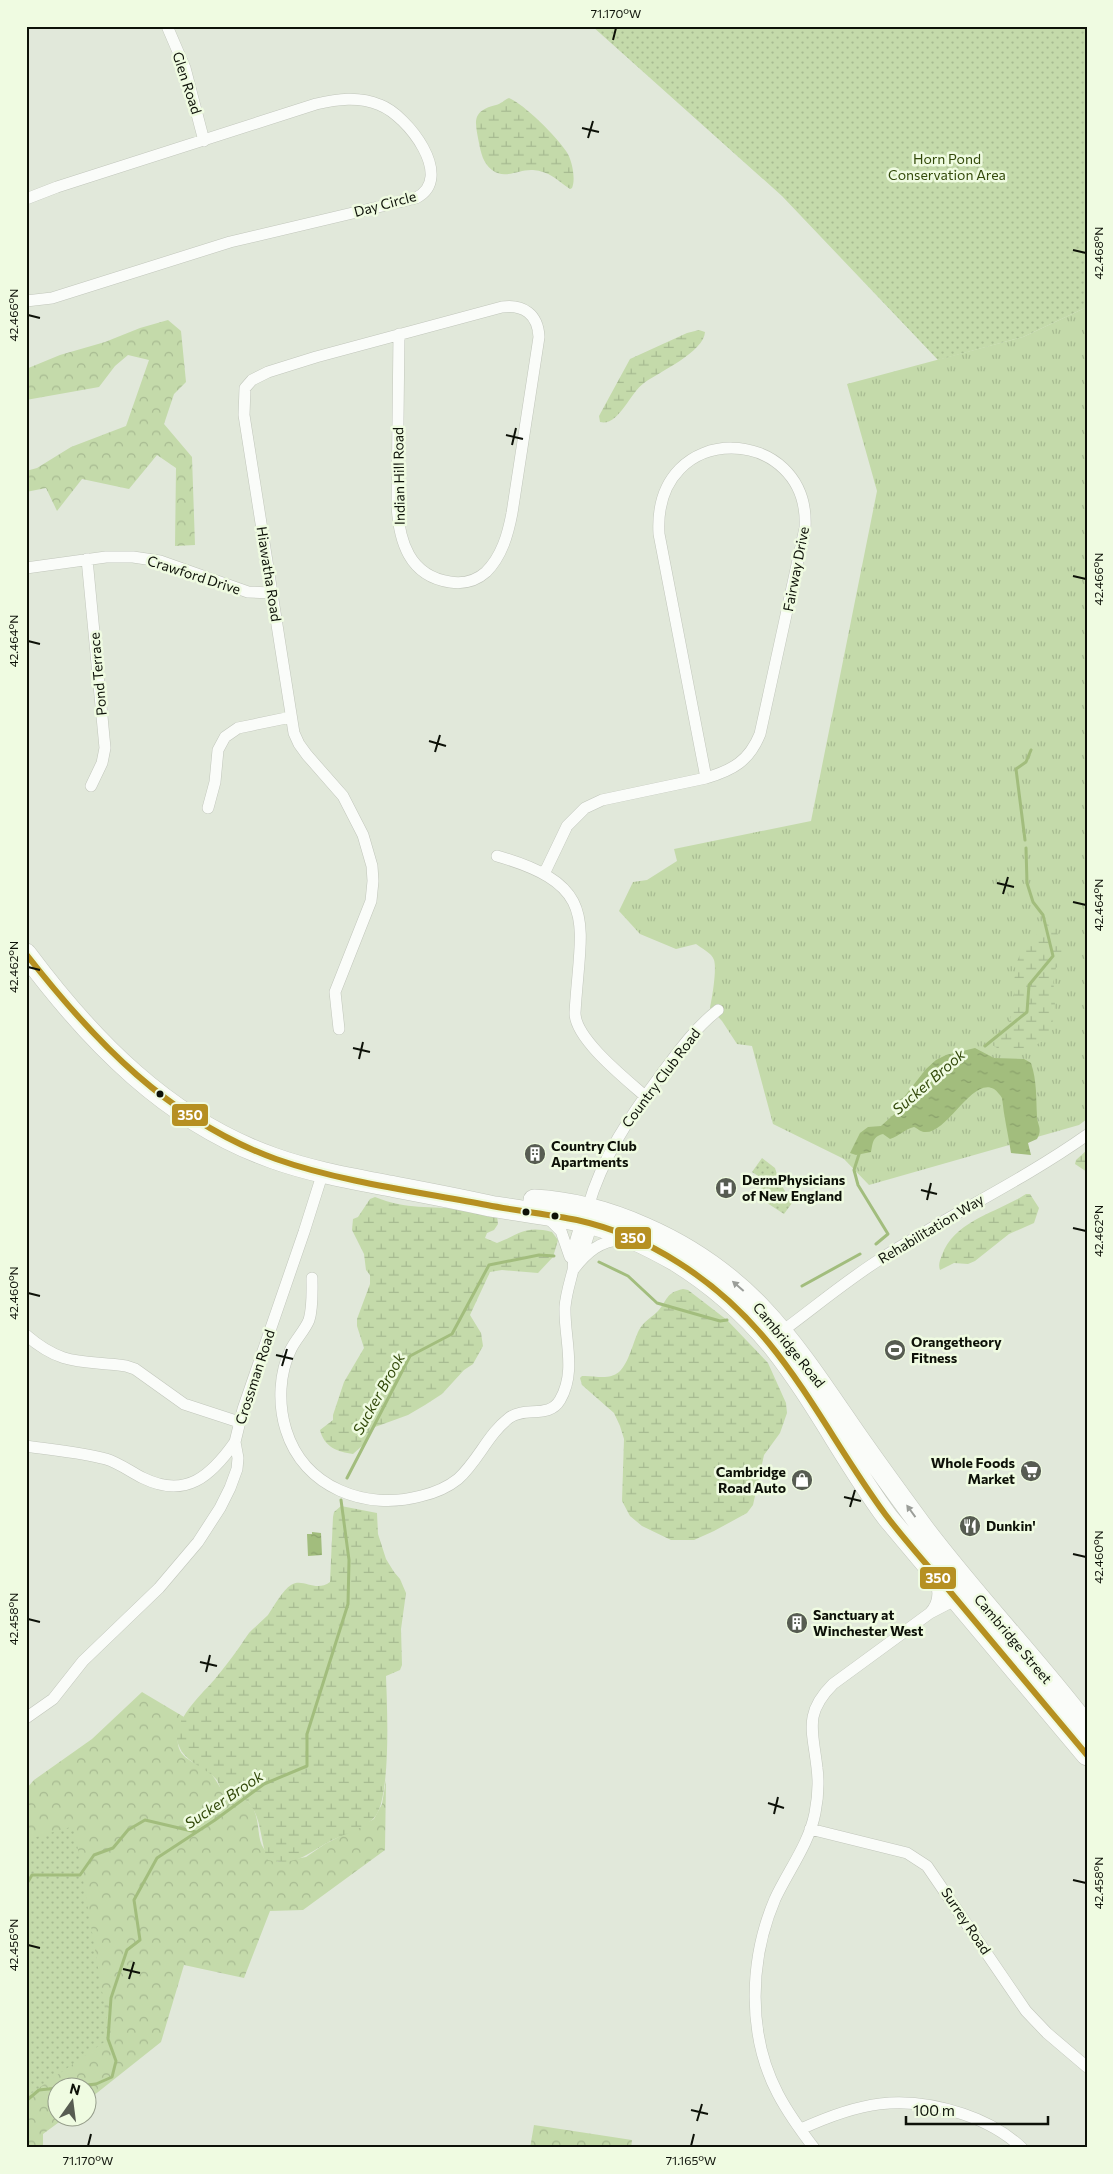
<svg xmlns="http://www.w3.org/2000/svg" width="1113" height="2174" font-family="Commissioner,sans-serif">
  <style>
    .grass { fill: url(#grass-tufts) }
    .forest { fill: url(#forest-crowns) }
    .wetland { fill: url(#wetland-marsh) }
    .park { fill: url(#park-dots) }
    .water { fill: url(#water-ripples) }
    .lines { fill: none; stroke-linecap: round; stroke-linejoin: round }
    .stream { stroke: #a2bd7d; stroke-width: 3 }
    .street-casing { stroke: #c1c6bb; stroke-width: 12 }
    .highway-casing { stroke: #c1c6bb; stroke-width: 22 }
    .street { stroke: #fafcf9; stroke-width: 11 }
    .highway { stroke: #fafcf9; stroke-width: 21 }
    .bus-1-casing { stroke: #effbe1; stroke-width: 10 }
    .bus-1 { stroke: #b69021; stroke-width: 6 }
    .oneway { fill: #9b9e99 }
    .ticks { fill: none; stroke: #0d1108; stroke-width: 2 }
    .bus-dot { fill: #0d1108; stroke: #effbe1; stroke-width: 2 }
    .labels { text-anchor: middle; stroke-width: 5; stroke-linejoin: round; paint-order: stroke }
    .street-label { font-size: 14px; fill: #0d1108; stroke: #effbe1 }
    .park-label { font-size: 14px; fill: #334a0a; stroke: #effbe1 }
    .poi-label { font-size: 14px; font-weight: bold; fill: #0d1108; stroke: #effbe1; text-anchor: start }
    .water-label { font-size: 15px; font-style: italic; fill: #32490a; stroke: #effbe1 }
    .line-badge { stroke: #effbe1; stroke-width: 2 }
    .badge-label { font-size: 14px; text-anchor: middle; font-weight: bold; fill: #fff }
    .neatline { fill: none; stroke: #0d1108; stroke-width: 2 }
    .ticks-label { font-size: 12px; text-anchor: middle; fill: #0d1108 }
  </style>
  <defs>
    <pattern id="grass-tufts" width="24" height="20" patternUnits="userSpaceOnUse" patternTransform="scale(1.25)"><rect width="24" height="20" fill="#c4daaa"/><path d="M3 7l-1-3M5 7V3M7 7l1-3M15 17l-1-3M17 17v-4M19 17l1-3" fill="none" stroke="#a7ba91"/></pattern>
    <pattern id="forest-crowns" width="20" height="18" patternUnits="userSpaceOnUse" patternTransform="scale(1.25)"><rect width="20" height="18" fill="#c4daaa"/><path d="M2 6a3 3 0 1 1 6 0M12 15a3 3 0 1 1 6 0" fill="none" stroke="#a7ba91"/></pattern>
    <pattern id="wetland-marsh" width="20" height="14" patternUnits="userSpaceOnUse" patternTransform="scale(1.25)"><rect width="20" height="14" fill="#c4daaa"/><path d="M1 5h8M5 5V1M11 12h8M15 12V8" fill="none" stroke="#a7ba91"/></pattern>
    <pattern id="park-dots" width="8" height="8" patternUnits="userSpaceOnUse" patternTransform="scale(1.25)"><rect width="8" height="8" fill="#c4daaa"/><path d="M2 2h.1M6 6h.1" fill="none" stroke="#a7ba91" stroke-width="1.8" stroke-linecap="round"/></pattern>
    <pattern id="water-ripples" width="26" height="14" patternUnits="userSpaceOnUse" patternTransform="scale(1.25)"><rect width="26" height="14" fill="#a2bd7d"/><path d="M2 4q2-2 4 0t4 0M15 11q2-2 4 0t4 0" fill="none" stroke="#8aa16b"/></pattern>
  </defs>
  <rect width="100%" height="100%" fill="#e1e8da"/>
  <!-- grass -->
  <path class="grass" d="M1087 307V1119L1079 1125 869 1185 844 1159 773 1124 752 1046 737 1044 722 1021 710 1008C712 999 717 969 714 960 712 953 701 948 696 944L676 949 640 934 619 911 633 882 647 880 677 861 674 849 811 821 877 491 847 384 1023 337Z"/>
  <!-- forest -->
  <path class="forest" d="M168 320 181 331 186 382 174 394 164 424 192 457 195 545 175 546 176 468 157 455 129 489 82 479 57 511 46 488 26 492V471L37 468 71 447 126 426 149 360 128 355 115 366 99 387 26 400V369L60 355 105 342 140 328Z
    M142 1692 184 1717C178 1731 172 1749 188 1759 194 1764 202 1766 208 1771 215 1776 219 1788 224 1792 235 1798 240 1792 251 1805 261 1819 256 1838 264 1849 267 1854 274 1858 278 1862L306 1857 325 1844 374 1819 382 1804 386 1780 385 1850 303 1910 270 1911 244 1978 184 1965 161 2042 88 2100V2086H58V2116L66 2117 43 2134V2148H26V1789L34 1780 92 1739Z
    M534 2125 632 2140 631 2148H530Z"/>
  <!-- wetland -->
  <path class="wetland" d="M509 98C524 104 557 137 566 151 572 159 576 179 572 188L570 189C557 180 549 171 533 170 518 169 505 180 492 170 483 163 481 153 479 143 475 122 471 111 496 105 501 104 504 100 509 98Z
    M699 330 705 332C704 352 659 372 644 383 630 393 618 427 600 422L599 416 630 359 687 333Z
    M1047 924C1061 929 1062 948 1063 961L1056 968 1053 977 1055 1005 1054 1018 1049 1031 1043 1041 1030 1048 999 1049 992 1045 989 1041C994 1036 1003 1031 1007 1025 1021 1004 1008 975 1021 953 1027 942 1038 934 1047 924Z
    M1087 1150V1172L1075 1164 1076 1160Z
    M1026 1194H1030L1039 1208 1034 1223 1009 1234 975 1261 968 1264 954 1263 940 1270C938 1265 940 1260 942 1255 955 1220 997 1213 1026 1194Z
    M375 1197C408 1210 429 1206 463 1209 474 1210 486 1214 497 1216L498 1224 494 1230 487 1233 485 1238 497 1243C520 1234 525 1225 552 1232L558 1240 553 1257 538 1273 502 1270 490 1272 470 1315 481 1333 483 1346 473 1364 464 1370 442 1394 425 1405 408 1415 375 1427 369 1434 363 1445 353 1454C338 1452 324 1447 320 1430L333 1420V1415L344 1382 364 1348 357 1326V1319L370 1284V1275L366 1270 364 1254 352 1230 353 1219 358 1217 370 1199Z
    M683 1289 688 1290 727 1320 768 1363 786 1403 787 1413 780 1433 764 1455 753 1505 747 1513 714 1531 694 1540H671L642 1526 630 1516 622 1501 624 1439 620 1426 614 1413 582 1385 580 1378 582 1376C594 1375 608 1381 619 1372 629 1363 633 1342 639 1330 643 1322 652 1317 658 1311 668 1300 665 1293 683 1289Z
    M341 1506 377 1513 378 1534 386 1559 394 1572 400 1579 406 1593 401 1629 402 1665 400 1670 386 1676C387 1703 392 1803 373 1819 360 1831 340 1835 325 1844 305 1856 293 1866 268 1860 260 1842 262 1818 249 1803 239 1793 228 1797 222 1791 219 1787 219 1781 215 1778 203 1766 185 1762 179 1746 169 1723 202 1694 215 1679 223 1669 231 1659 238 1649 242 1644 245 1638 249 1633 255 1627 262 1621 268 1615 274 1606 283 1590 291 1585 303 1577 315 1593 330 1582L333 1517 334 1512Z"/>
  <!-- park -->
  <path class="park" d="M592 26H1087V307L1023 337 938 360 782 196Z
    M762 1158 775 1168 779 1181 792 1203 784 1214 756 1196 766 1181 752 1172Z
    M74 1826 110 2038 26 2097V1840Z"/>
  <!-- water -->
  <path class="water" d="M975 1048 994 1058 1024 1059 1031 1063C1037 1081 1036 1098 1037 1116 1037 1125 1043 1128 1037 1139L1028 1143 1031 1155 1011 1153C1008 1134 1004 1117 1002 1098 1000 1095 997 1091 994 1089 972 1076 947 1135 924 1132 921 1132 917 1128 914 1127 905 1129 899 1136 890 1139L883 1134C872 1137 873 1143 871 1152L856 1155 850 1153 860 1133 868 1127 881 1126 900 1109 898 1101 904 1097 926 1069 936 1060 946 1055Z
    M312 1532 321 1533 322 1555 308 1556 307 1534H312Z"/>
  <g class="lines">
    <!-- stream -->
    <path class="stream" d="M1025 840 1016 769 1026 762 1031 750
      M985 1046 1027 1012 1029 985 1053 956 1043 915 1033 902 1027 883 1026 848
      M860 1151 854 1170 858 1185 888 1234 876 1244
      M599 1262 628 1276 657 1303 720 1321 727 1320
      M802 1286 860 1254
      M347 1478 410 1356 452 1334 489 1265 539 1255 554 1256
      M26 1885 32 1875H80L94 1855 113 1848 128 1830 145 1820 196 1832
      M77 2086 96 2084 112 2077 116 2061 108 2039 111 1998 127 1950 140 1940 134 1900 157 1858 215 1820 264 1784 307 1766V1734L348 1604 349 1560 341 1500
      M26 2101 39 2090 58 2088"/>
    <!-- street casing -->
    <g class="street-casing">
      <path id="street" d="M167 26 185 68 204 141
        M26 199 57 187 316 104C337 99 359 96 380 105 407 115 456 178 416 198L230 242 52 298 26 301
        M87 559 105 748 102 763 91 786
        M26 568 106 557H133L160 561 248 592 272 593
        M208 808 215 782 218 750 225 737 238 728 291 717
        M497 856C602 886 580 923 575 1013 575 1039 626 1079 645 1096
        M544 874 567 826 585 808 602 800 706 778 659 534C652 417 811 424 805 528L760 734C749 761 733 770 706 778
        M339 1029 335 992 371 901 373 881 372 866 363 835 343 796 307 755 299 744 294 733 244 415 245 388 252 380 268 372 316 357 502 307C523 304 538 314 539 337L512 513C508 534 502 556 486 572 476 581 463 584 450 582 409 576 399 541 397 505L399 334
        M588 1207C602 1158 630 1116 660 1076 678 1052 694 1029 718 1010
        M548 1218 561 1231 570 1257
        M581 1258 592 1224
        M573 1270C586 1253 601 1239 624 1240
        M312 1278C312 1291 313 1307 309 1320 305 1330 296 1339 291 1349 279 1373 278 1404 286 1430 304 1488 366 1511 421 1496 434 1493 448 1487 458 1479 478 1461 488 1434 509 1418 525 1406 549 1419 560 1400 577 1371 564 1338 565 1307 566 1294 570 1282 573 1270 574 1263 573 1255 574 1247 576 1238 579 1230 581 1222
        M781 1332C815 1307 847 1280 882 1258 949 1215 1022 1181 1087 1135
        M26 1335C63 1367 82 1360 126 1366L135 1369 184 1404 239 1422
        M26 1446C52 1450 80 1452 106 1459 119 1463 131 1472 143 1478 186 1499 211 1476 235 1442
        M930 1613C939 1603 940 1592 935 1580
        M26 1718 53 1699 83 1661 159 1588 198 1542 220 1508 230 1488 237 1469 238 1458 235 1442 243 1409 304 1232 323 1172
        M810 1829 907 1853 927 1866 1026 2011 1047 2033 1087 2067
        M801 2129C858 2103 901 2093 963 2114 984 2121 1005 2132 1022 2148
        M814 2148C801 2131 788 2113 778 2094 747 2035 749 1960 775 1899 788 1871 809 1844 815 1813 818 1798 819 1783 817 1768 813 1731 803 1714 833 1684L930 1613 957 1599"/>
    </g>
    <!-- highway casing -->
    <g class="highway-casing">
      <path id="highway" d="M26 954C91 1041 168 1121 273 1158 312 1172 354 1179 395 1187 427 1193 458 1199 490 1206 524 1212 559 1215 592 1224 621 1232 650 1246 676 1261 713 1284 746 1313 774 1347 816 1400 847 1463 888 1518L1087 1755
        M534 1200C573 1202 609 1212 645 1228 746 1272 789 1337 849 1425 873 1460 898 1494 923 1528 975 1597 1035 1659 1087 1727"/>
    </g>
    <!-- street -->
    <use href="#street" class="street"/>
    <!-- highway -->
    <use href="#highway" class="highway"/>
    <!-- bus-1 casing -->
    <g class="bus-1-casing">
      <path id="bus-1" d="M26 954C94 1041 170 1121 276 1159 341 1182 419 1192 487 1205 517 1211 547 1214 577 1220 613 1228 648 1243 679 1263 782 1328 817 1421 885 1514 906 1542 930 1568 952 1594 997 1648 1042 1701 1087 1755"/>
    </g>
    <!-- bus-1 -->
    <use href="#bus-1" class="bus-1"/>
  </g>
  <!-- one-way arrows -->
  <defs><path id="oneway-solid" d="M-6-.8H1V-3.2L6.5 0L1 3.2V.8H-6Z" transform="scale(1.25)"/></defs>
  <g class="oneway">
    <use href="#oneway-solid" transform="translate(738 1286) rotate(-139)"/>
    <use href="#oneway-solid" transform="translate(911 1511) rotate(-126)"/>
  </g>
  <!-- ticks -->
  <path class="ticks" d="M613 40 616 28M582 128 599 132M588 138 593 121M1073 250 1086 253M28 315 40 318M506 435 523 439M512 445 516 428M1073 576 1086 579M28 641 40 644M429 741 446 746M435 752 440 735M997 883 1014 887M1003 894 1008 877M1073 902 1086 905M28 967 40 970M353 1048 370 1052M359 1059 363 1042M921 1190 937 1194M927 1200 931 1183M1073 1228 1086 1231M28 1293 40 1296M276 1355 293 1359M282 1366 287 1349M844 1497 861 1501M850 1507 855 1490M1073 1554 1086 1557M28 1619 40 1622M200 1662 217 1666M206 1672 210 1655M768 1803 784 1808M774 1814 778 1797M1073 1880 1086 1883M28 1945 40 1948M123 1969 140 1973M129 1979 134 1962M691 2110 708 2114M697 2121 702 2104M88 2146 91 2134M691 2146 694 2134"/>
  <!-- icons -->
  <defs>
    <g id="building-disc" transform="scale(1.125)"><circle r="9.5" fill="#575c52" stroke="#effbe1"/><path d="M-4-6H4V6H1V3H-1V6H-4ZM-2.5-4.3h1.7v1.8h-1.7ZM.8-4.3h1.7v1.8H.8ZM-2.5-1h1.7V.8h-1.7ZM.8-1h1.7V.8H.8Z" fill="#fff"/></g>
    <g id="hospital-disc" transform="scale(1.125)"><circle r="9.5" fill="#575c52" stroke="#effbe1"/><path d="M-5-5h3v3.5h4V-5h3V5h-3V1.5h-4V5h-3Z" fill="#fff"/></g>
    <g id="stadium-disc" transform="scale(1.125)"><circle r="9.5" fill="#575c52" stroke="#effbe1"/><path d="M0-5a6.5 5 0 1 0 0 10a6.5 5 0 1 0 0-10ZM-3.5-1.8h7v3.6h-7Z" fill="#fff"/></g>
    <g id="supermarket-disc" transform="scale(1.125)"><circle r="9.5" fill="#575c52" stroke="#effbe1"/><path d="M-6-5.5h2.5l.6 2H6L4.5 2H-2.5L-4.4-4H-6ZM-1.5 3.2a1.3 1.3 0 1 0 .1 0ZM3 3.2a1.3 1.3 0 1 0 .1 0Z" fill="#fff"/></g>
    <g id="shop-disc" transform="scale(1.125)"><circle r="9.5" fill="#575c52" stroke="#effbe1"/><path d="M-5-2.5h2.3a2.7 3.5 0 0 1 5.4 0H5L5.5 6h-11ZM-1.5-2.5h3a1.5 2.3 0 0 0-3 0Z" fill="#fff"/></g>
    <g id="restaurant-disc" transform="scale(1.125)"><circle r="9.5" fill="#575c52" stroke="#effbe1"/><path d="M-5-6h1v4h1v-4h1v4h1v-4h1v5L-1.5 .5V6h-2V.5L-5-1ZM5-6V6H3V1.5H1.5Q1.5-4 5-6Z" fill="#fff"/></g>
  </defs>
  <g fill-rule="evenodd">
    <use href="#building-disc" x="535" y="1154"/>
    <use href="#hospital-disc" x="726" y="1188"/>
    <use href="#stadium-disc" x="895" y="1350"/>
    <use href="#supermarket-disc" x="1031" y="1471"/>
    <use href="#shop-disc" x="802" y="1480"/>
    <use href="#restaurant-disc" x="970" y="1526"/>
    <use href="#building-disc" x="797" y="1623"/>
  </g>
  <!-- markers -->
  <g class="bus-dot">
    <circle cx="160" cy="1094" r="4.5"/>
    <circle cx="526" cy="1212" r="4.5"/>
    <circle cx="555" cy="1216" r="4.5"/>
  </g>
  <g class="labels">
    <!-- street labels -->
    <g class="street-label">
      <text transform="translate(187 83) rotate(72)" y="5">Glen Road</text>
      <text transform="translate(385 204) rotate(-15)" y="5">Day Circle</text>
      <text transform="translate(399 476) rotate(-91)" y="5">Indian Hill Road</text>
      <text transform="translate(796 569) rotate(-79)" y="5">Fairway Drive</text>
      <text transform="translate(269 574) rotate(81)" y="5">Hiawatha Road</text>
      <text transform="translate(194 575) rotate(18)" y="5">Crawford Drive</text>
      <text transform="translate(98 674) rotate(-95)" y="5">Pond Terrace</text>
      <text transform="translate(661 1078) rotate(-53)" y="5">Country Club Road</text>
      <text transform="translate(931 1229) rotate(-31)" y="5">Rehabilitation Way</text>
      <text transform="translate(789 1345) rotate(51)" y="5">Cambridge Road</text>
      <text transform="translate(255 1377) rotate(-72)" y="5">Crossman Road</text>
      <text transform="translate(1013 1639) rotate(50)" y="5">Cambridge Street</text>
      <text transform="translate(966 1921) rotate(56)" y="5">Surrey Road</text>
    </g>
    <!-- park labels -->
    <g class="park-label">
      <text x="947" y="164">Horn Pond<tspan x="947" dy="16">Conservation Area</tspan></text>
    </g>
    <!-- poi labels -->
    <g class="poi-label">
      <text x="551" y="1151">Country Club<tspan x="551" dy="16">Apartments</tspan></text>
      <text x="742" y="1185">DermPhysicians<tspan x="742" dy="16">of New England</tspan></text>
      <text x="911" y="1347">Orangetheory<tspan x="911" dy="16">Fitness</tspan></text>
      <text x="1015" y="1468" text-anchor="end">Whole Foods<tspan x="1015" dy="16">Market</tspan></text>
      <text x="786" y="1477" text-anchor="end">Cambridge<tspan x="786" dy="16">Road Auto</tspan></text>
      <text x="986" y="1531">Dunkin'</text>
      <text x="813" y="1620">Sanctuary at<tspan x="813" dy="16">Winchester West</tspan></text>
    </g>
    <!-- water labels -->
    <g class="water-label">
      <text transform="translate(929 1082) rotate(-41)" y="5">Sucker Brook</text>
      <text transform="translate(379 1394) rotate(-61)" y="5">Sucker Brook</text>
      <text transform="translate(224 1800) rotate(-34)" y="5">Sucker Brook</text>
    </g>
  </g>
  <g class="line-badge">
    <rect x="171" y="1103" width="38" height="24" rx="5" fill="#b69021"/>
    <rect x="614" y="1226" width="38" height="24" rx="5" fill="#b69021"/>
    <rect x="919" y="1566" width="38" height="24" rx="5" fill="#b69021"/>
  </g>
  <g class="badge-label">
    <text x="190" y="1120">350</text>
    <text x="633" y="1243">350</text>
    <text x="938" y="1583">350</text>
  </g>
  <!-- border -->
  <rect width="1113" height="2174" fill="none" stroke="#effbe1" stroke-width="55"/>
  <!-- north arrow -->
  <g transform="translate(72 2102) rotate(14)"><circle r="24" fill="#effbe1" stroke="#959d8a"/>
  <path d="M0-4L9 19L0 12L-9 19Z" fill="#575c52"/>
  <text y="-8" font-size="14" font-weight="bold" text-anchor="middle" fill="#0d1108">N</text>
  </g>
  <!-- scale -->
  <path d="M906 2116v8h142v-8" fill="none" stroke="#0d1108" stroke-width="2.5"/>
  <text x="913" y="2116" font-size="15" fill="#0d1108" stroke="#effbe1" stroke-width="4" paint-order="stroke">100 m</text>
  <rect x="28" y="28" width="1058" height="2118" class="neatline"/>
  <g class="ticks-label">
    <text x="616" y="18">71.170°W</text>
    <text transform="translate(1099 253) rotate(-90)" y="4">42.468°N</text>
    <text transform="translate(14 315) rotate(-90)" y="4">42.466°N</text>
    <text transform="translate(1099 579) rotate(-90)" y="4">42.466°N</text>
    <text transform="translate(14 641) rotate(-90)" y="4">42.464°N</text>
    <text transform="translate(1099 905) rotate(-90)" y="4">42.464°N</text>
    <text transform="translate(14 967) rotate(-90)" y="4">42.462°N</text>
    <text transform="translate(1099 1231) rotate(-90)" y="4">42.462°N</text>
    <text transform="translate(14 1293) rotate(-90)" y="4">42.460°N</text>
    <text transform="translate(1099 1557) rotate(-90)" y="4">42.460°N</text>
    <text transform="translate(14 1619) rotate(-90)" y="4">42.458°N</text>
    <text transform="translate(1099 1883) rotate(-90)" y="4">42.458°N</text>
    <text transform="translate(14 1945) rotate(-90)" y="4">42.456°N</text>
    <text x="88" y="2165">71.170°W</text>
    <text x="691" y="2165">71.165°W</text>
  </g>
</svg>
